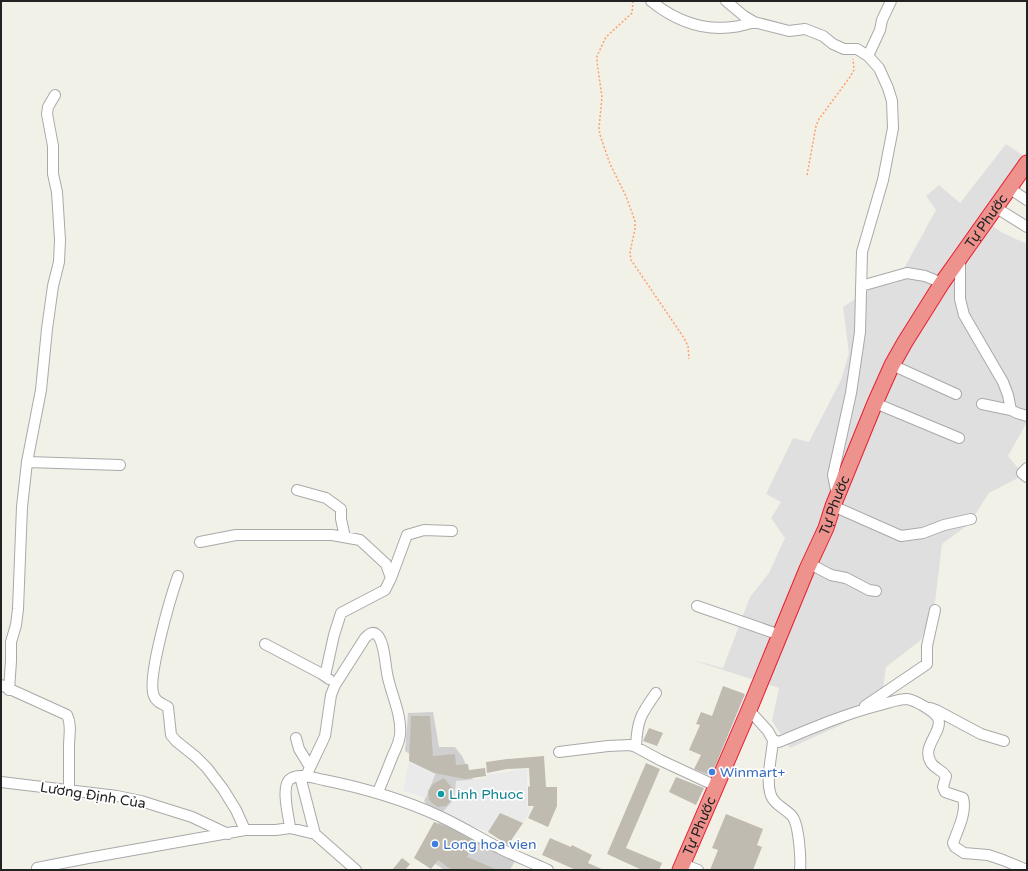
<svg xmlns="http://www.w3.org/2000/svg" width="1028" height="871" font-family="'Varela Round',sans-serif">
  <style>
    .residential { fill: #e0dfdf }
    .religious { fill: #d0d0d0 }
    .parking { fill: #eaeaea }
    .building { fill: #c0bbb1 }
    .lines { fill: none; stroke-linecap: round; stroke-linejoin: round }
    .minor-casing { stroke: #a9a9a9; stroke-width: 12 }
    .highway-casing { stroke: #e62034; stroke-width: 17 }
    .path { stroke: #ff9f6c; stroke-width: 1.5; stroke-dasharray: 2 2; stroke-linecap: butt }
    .minor { stroke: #fff; stroke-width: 10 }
    .highway { stroke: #ed928d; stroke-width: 15 }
    .shop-dot { fill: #3f7fe0; stroke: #fff; stroke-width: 1.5 }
    .culture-dot { fill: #0f9aa8; stroke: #fff; stroke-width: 1.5 }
    .labels { text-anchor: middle; stroke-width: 3.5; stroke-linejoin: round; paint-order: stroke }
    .street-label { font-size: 14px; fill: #222; stroke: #fff }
    .shop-label { font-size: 14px; fill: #366cbe; stroke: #fff; text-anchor: start }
    .culture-label { font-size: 14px; fill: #0d838f; stroke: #fff; text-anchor: start }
  </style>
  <rect width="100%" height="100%" fill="#f2f1e8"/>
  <!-- residential -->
  <path class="residential" d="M1006 144 1024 156 984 220 1003 233 1027 244V422L1008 456 1024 475 989 493 969 524 942 544 935 602 921 640 886 667 882 696 843 724 790 748 772 721 779 688 689 659 723 668 750 597 769 573 785 538 771 518 781 502 766 494 793 438 809 442 841 380 849 353 843 307 873 287 896 283 936 210 926 196 939 185 960 203Z"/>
  <!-- religious -->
  <path class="religious" d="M433 712 439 747H455L462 756 477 788 462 830 516 859 510 870H445L427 859 442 828 424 801 437 770 405 751 408 713Z"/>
  <!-- parking -->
  <path class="parking" d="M409 761 435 773 426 798 403 791Z
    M527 769V807H532L523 823 500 813 488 832 442 813 454 799 456 781 487 778 486 775Z"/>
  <!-- building -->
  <path class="building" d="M723 686 745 694 711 776 694 769 701 755 689 750 700 725 696 724 701 712 712 716Z
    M411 716H430L433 756 455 754 456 765 468 764 469 770 485 768 486 776 465 779 434 773 409 761Z
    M649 728 663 733 657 746 643 741Z
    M544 756 546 787H557V806L548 827 528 818 534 806H528V786L530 787 529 768 507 769 487 773 486 762 507 759Z
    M646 763 660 769 626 848 662 863 659 870H642L607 854Z
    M676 777 704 788 696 805 669 792Z
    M444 778 452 788 453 796 452 800 446 806 438 807 432 803 429 800 428 791 433 784Z
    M500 813 523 823 508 845 488 832Z
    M726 814 763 829 757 845 762 847 753 870H710L718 850 712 848Z
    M434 822 450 828 477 843 467 857 498 870H452L438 860 431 869 414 858Z
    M550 838 571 847 572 845 592 855 588 863 604 870H576L542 855Z
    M402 858 410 864 405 870H392Z"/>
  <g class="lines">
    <!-- minor casing -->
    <g class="minor-casing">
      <path id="minor" d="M651 1C682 26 716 35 754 22
        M726 1 744 16 754 22 789 31 805 29 823 36 833 44 844 49H857L868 56 879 68 888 88 892 101 893 128 883 180 862 252 860 332 851 393 833 475 837 495
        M868 56 880 30 882 20 891 1
        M1009 188 1027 200
        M995 207 1027 227
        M960 258V299L964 315 1003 382 1008 395 1011 410
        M861 286 907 273 925 276 942 283
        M892 365 956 394
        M875 403 959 438
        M982 404 1011 410 1017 413 1027 416
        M27 462 120 465
        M1027 468 1022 473 1027 477
        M297 490 326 498 341 509V519L345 537
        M833 506 901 536 923 533 944 525 971 519
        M200 542 236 535H332L360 540 386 564 391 578 385 590 341 613 334 635 325 676
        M810 564 831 575 846 578 869 590 876 591
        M178 576C171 596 146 680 154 696 156 702 163 704 168 707L171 735 176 741 196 757 207 768 223 789 236 810 245 830
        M391 578 407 535 424 530 452 531
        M697 606 780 635
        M265 644 322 674 329 679
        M1 685 67 715C72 725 69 735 69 746 69 761 69 776 69 791
        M9 690 11 661V642L16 625 18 609 22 507 27 462 41 390 47 329 53 286 59 262 60 240 57 192 53 174V146L47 114 48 107 55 95
        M865 706 927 664V646L935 610
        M930 708 936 710 981 734 1004 741
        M749 710 768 731 773 740 779 742C812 728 845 714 880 705 888 703 898 699 907 699 915 700 934 711 938 718 944 732 919 747 932 764 936 769 942 770 946 776L943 787 945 792 963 798C967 812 958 829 953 843L955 847 964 853 988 855 1003 860 1027 870
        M296 738 299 749 310 767
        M773 740C772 755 766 778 770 792 772 804 785 808 792 816 799 824 801 859 800 870
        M636 747C637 720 641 714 656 693
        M559 752 608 746 630 745 636 747 660 760 716 786
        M300 776 315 834
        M306 776 325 736 331 695 335 685 365 638C368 635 372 631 376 634 385 640 385 667 388 678 392 696 402 716 400 735 399 742 396 749 393 755 388 768 383 780 378 792
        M1 782 117 796 141 801 192 817 228 834
        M290 828C289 817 281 789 289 780 297 772 314 778 324 780 364 788 402 799 439 816 461 826 480 838 501 849 517 857 533 863 548 870
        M683 864 698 870
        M37 868 88 858 245 830H276L290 828 315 834 356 870"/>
    </g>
    <!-- highway casing -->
    <g class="highway-casing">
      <g id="highway">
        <path id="s1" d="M680 870 749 710 807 569 826 528 833 506 875 403 892 365 905 342 942 283 1027 163"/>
      </g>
    </g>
    <!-- path -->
    <path class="path" d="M633 1 632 13 606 37 597 56V62L602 97 599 128 600 135 610 164 626 196 635 221V229L630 252 631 260 684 338 688 346 689 359
      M807 175 816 126 819 119 850 77 854 70 853 59"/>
    <!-- minor -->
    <use href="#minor" class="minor"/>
    <!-- highway -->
    <use href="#highway" class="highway"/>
  </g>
  <!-- markers -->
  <g class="shop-dot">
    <circle cx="712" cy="772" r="4"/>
    <circle cx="435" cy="844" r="4"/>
  </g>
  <circle class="culture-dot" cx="441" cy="794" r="4"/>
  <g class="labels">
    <!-- street labels -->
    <g class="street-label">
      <text dy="5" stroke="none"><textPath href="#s1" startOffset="720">Tự Phước</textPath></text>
      <text dy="5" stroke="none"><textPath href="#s1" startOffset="396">Tự Phước</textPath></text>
      <text transform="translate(93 795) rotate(9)" y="5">Lương Định Của</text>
      <text dy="5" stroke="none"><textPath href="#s1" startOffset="48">Tự Phước</textPath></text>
    </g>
    <!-- shop labels -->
    <g class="shop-label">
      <text x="720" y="777">Winmart+</text>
      <text x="443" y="849">Long hoa vien</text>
    </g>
    <!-- culture labels -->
    <g class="culture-label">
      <text x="449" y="799">Linh Phuoc</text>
    </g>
  </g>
  <!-- border -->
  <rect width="1028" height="871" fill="none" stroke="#222222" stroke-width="4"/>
</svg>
